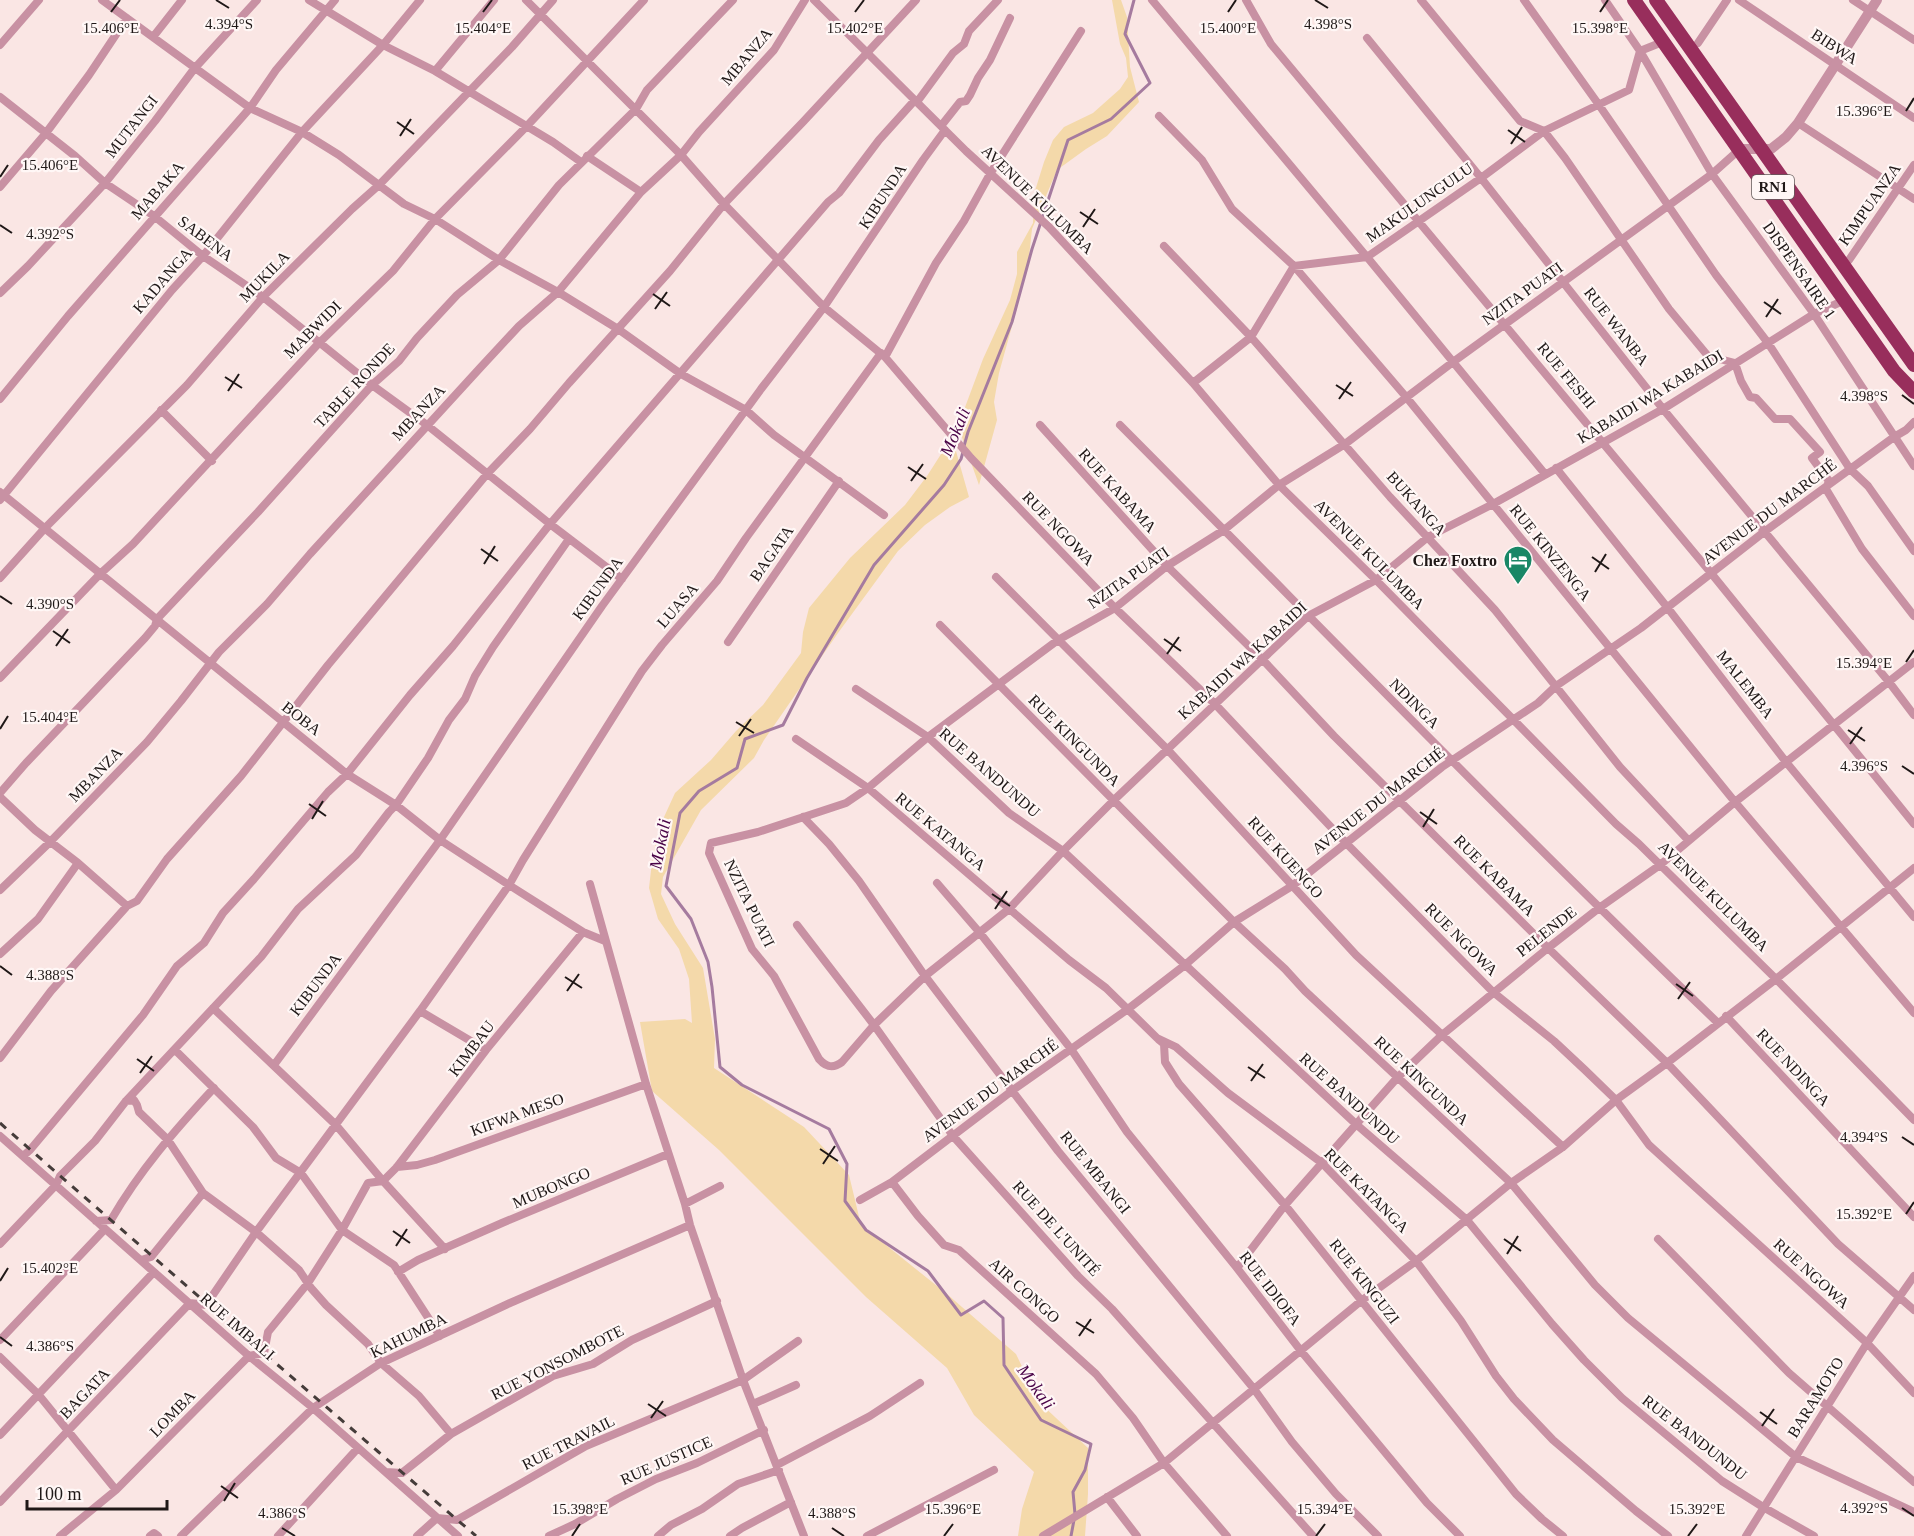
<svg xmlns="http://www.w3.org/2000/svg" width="1914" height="1536" font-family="Georgia,serif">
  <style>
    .green { fill: #f4d9aa }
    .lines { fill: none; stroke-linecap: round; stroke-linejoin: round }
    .stream { stroke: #a57b9f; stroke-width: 3 }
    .minor { stroke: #c891a3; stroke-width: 8 }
    .tertiary { stroke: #c891a3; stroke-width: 10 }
    .trunk { stroke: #982e5c; stroke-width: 14 }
    .rail { stroke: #453c3a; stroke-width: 3; stroke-dasharray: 8 8; stroke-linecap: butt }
    .ticks { fill: none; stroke: #1f1817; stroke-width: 2 }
    .labels { text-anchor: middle; stroke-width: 4.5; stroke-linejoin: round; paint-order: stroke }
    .shield { fill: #fff7f6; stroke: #625b5a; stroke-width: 1.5 }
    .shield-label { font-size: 15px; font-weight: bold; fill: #1f1817 }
    .street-label { font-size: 16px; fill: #1f1817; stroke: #fff7f6 }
    .poi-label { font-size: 16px; font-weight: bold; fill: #1f1817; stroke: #fff7f6; text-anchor: end }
    .water-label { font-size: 18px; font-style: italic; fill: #490347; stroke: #fff7f6 }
    .ticks-label { font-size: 15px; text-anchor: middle; fill: #1f1817; stroke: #fff7f6; stroke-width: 4.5; stroke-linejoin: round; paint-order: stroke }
  </style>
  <rect width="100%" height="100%" fill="#fae6e4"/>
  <!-- green -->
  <path class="green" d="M1112 0H1121L1127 17 1130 67 1139 102 1107 136 1086 149 1057 170 1032 229 1029 257 1017 308 999 373 994 402 997 420 979 485 958 426 983 359 1010 300 1017 274V252L1033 223 1034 194 1044 162 1053 140 1064 127 1093 113 1120 89 1128 77 1126 58 1120 44Z
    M952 437 969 497 950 507 925 525 898 551 838 633 764 740 754 758 701 810 663 877 661 894 675 924 703 968 715 1039 714 1068 804 1127 849 1175 861 1225 947 1294 1016 1354 1039 1402 1088 1448V1494L1085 1536H1018L1022 1509 1034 1472 974 1415 947 1368 866 1297 719 1150 652 1091 640 1022 685 1019 692 1023 689 979 679 949 658 919 649 888 653 853 664 817 675 793 711 760 736 731 763 705 801 653 803 632 809 608 850 558 905 505 927 476Z"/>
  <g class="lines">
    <!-- stream -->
    <path class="stream" d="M964 446 968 432 1012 322 1032 249 1068 140 1111 119 1150 83 1125 34 1134 0
      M963 452 961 459 944 485 874 565 807 678 783 725 745 739 737 768 699 791 680 813 666 886 691 919 708 962 712 987 720 1067 742 1085 829 1129 847 1164 845 1201 866 1230 928 1271 961 1315 984 1301 1003 1318 1004 1365 1041 1420 1091 1444 1085 1470 1073 1492 1075 1514
      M1071 1536 1074 1520"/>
    <!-- minor -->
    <path class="minor" d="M102 0 250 108 302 132 339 155 404 204 435 219 499 260 558 292 618 329 681 374 746 410 774 435 884 515
      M309 0 383 45 435 71 553 142 581 162
      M526 0 681 155 724 204 824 307 885 357 971 458 1115 608 1215 704 1346 843 1493 992 1554 1041 1585 1070 1616 1100 1649 1145 1867 1343 1914 1393
      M814 0 966 151 1049 227 1193 383 1279 485 1376 580 1616 824 1639 844 1776 979 1914 1120
      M1152 0 1367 257 1545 474
      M1246 0 1271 44 1711 573 1914 824
      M1421 0 1520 121 1544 131 1565 158 1669 309 1708 356 1735 363 1741 381 1750 397 1756 398 1775 419H1790L1820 452 1812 458 1829 481 1826 489 1862 549 1914 616
      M1524 0 1599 105 1716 275 1768 343 1850 469 1868 486 1914 551
      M1605 0 1640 51 1712 174 1814 314 1914 466
      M1739 0 1914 118
      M1853 0 1914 40
      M153 37 182 0
      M1367 38 1481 178 1663 409 1889 682 1914 715
      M1698 43 1727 0
      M0 45 39 0
      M435 71 494 0
      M0 97 75 156 105 183 154 216 203 256 263 297 372 385 427 425 550 524 622 579
      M917 102 953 53 964 44 969 31 998 0
      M1159 116 1202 160 1232 209 1294 266 1407 398 1735 802 1914 1013
      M1798 123 1914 199
      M941 126 960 102 966 101 970 95 978 78 990 60 1010 18
      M1740 149 1712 174 1453 362 1345 444 1279 485 1224 530 1167 566 1115 608 1058 640 928 737 868 788 846 803 758 832 711 843 709 853 752 949 774 976 819 1059C826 1067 833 1069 842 1062L874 1025 925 976 1009 909 1063 851 1114 800 1308 616 1376 580 1428 537 1493 504 1663 409 1814 314 1845 300
      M587 156 641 192
      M0 187 46 133 89 75 127 18
      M1164 246 1251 337 1390 497 1495 610 1620 767 1688 840
      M1849 260 1914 165
      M0 293 28 266 105 183 155 121 194 69 257 0
      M885 357 936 263 964 221 990 174 1081 31
      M1193 383 1251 337 1294 266 1367 257 1481 178 1544 131 1629 90 1640 51 1665 41
      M0 399 68 316 250 108 276 70 335 0
      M161 410 212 461
      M1040 425 1167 566 1262 659 1334 736 1548 948 1667 1063 1838 1244 1914 1310
      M1120 425C1319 625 1515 828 1718 1023
      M1556 468 1667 607 1786 762 1914 917
      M0 492 347 774 396 805 440 840 509 885 583 932 605 941
      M0 500 172 290 203 256 302 132 383 45 420 0
      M996 577 1167 749 1356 955 1563 1147
      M0 578 45 528 187 385 263 297 352 209 379 185 512 47 553 0
      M940 625 1234 922 1285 969 1305 991 1511 1183 1595 1285 1628 1318 1796 1457 1914 1512
      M728 642 839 481
      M0 678 100 574 133 544 319 343 393 271 435 219 526 127 644 0
      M856 689 928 737 1009 813 1063 851 1357 1125 1467 1220 1552 1324 1584 1360 1622 1398 1722 1481 1763 1507 1814 1536
      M796 739 868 788 1069 960 1106 988 1157 1038 1176 1047 1228 1093 1322 1163 1416 1261 1461 1321 1496 1376 1514 1399 1553 1440 1636 1511 1668 1536
      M0 793 26 763 145 638 155 626 157 619 258 512 372 385 399 361 417 338 457 295 499 260 559 185 636 109 647 90 733 0
      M0 797 35 830 78 863 127 906
      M803 817 829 844 859 881 925 976 1058 1151 1254 1389 1292 1442 1336 1494 1378 1536
      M937 883 980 933 1071 1049 1127 1132 1237 1268 1301 1351 1427 1503 1460 1536
      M590 884 646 1084 685 1204 690 1225 743 1380 804 1536
      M0 890 50 842 147 742 181 701 219 652 267 604 310 554 480 368 519 326 558 292 641 192 681 155 699 132 774 50 805 0
      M797 925 874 1025 953 1136 1078 1276 1112 1309 1313 1536
      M0 954 38 919 78 863
      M213 1008 336 1125 383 1181 445 1249
      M420 1011 486 1050
      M1726 1016 1914 1217
      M1159 1040 1164 1044 1165 1062 1179 1084 1285 1205 1516 1494 1542 1519 1563 1536
      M175 1050 253 1127 276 1158 301 1173 342 1230 394 1265 440 1336
      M0 1058 51 991 127 906 137 901 167 859 241 776 328 665 487 474 530 429 569 383 670 271 724 204 803 122 916 0
      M274 1065 440 840 602 606 761 389 824 307 923 160 945 130
      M126 1101 134 1100 137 1105 139 1112 168 1140 203 1193 256 1232 299 1270 311 1288 326 1305 368 1344 381 1363 419 1396 451 1434
      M0 1136 249 1356 313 1408 458 1536
      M23 1156 30 1150 143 1015 177 966 204 943 223 913 254 879 328 792 347 774 410 695 453 646 550 524 828 202 839 193 879 140 915 100
      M397 1167 417 1165 435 1160 646 1084
      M383 1181 397 1167 486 1050 583 932
      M892 1182 918 1216 944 1245 959 1250 1096 1374 1133 1418 1164 1463 1227 1536
      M860 1200 892 1182 1013 1090 1128 1009 1185 965 1234 922 1292 886 1442 767 1538 703 1556 686 1641 628 1764 532 1894 437 1906 430 1914 422
      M685 1204 720 1186
      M96 1221 111 1220C140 1170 175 1130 214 1088
      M1658 1239 1789 1373 1914 1482
      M0 1244 56 1185 60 1176 95 1141 126 1101 261 957 298 909 356 855 389 812 396 805 428 758 449 720 465 699 475 676 493 647 569 539
      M141 1260 151 1257 203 1193
      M1237 1268 1285 1205 1322 1163 1397 1078 1442 1035 1548 948 1599 908 1660 865 1735 802 1914 662
      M398 1272 418 1260 502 1223 668 1154
      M0 1340 105 1229
      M0 1357 38 1394 116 1490
      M753 1404 796 1385
      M0 1435 154 1272
      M777 1465 870 1416 920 1383
      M386 1472 402 1473 451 1434 553 1376 593 1364 632 1340 717 1301
      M1107 1497 1137 1536
      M0 1502 190 1303 206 1305 256 1232 420 1011 509 885 523 860 642 671 662 645 717 581 746 538 881 353
      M60 1536 116 1490 249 1356 264 1353 268 1332 308 1283 342 1230 368 1183 383 1181
      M150 1536 154 1533 158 1536
      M181 1536 313 1408 381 1363 510 1303 690 1225
      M278 1536 358 1448
      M417 1536 437 1518 457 1520 586 1446 743 1380 798 1341
      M549 1536 575 1524 617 1499 656 1479 697 1463 764 1430
      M658 1536 671 1525 702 1509 738 1484 779 1470
      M730 1536 742 1528 791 1502
      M867 1536 994 1470
      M1043 1536 1164 1463 1361 1301 1416 1261 1511 1183 1563 1147 1616 1100 1667 1063 1776 979 1914 868
      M1746 1536 1867 1343 1914 1276"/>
    <!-- tertiary -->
    <path class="tertiary" d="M1740 149H1771L1786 137 1798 123 1877 0"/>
    <!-- trunk -->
    <path class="trunk" d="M1634 0 1894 371 1914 392
      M1656 0 1914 365"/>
    <!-- rail -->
    <path class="rail" d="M0 1123C158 1262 317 1399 476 1536"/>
  </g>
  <!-- ticks -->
  <path class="ticks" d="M216 0 229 8M1315 0 1328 8M111 12 120 0M483 12 492 0M855 12 864 0M1228 12 1236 0M1600 12 1608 0M1906 111 1914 98M397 122 414 134M1508 130 1525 142M400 136 411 119M1511 144 1522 127M0 177 8 165M1080 212 1098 224M0 225 12 233M1083 227 1095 209M653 294 670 306M1764 302 1781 314M655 309 667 292M1766 317 1778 299M225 377 242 388M1336 385 1353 396M228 391 239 374M1902 395 1914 404M1339 399 1351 382M908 467 926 479M911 481 923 464M481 549 498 561M1592 557 1609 569M484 564 495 546M1595 572 1606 554M0 596 12 604M53 631 70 643M1164 639 1181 651M56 646 68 629M1167 654 1179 637M1906 662 1914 650M736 722 754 733M0 729 8 716M1848 730 1865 741M739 736 751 719M1850 744 1862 727M1902 766 1914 774M309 804 326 816M1420 812 1437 824M312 819 323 801M1423 827 1434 809M992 894 1010 906M995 909 1007 891M0 966 12 975M565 977 582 988M1676 984 1693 996M567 991 579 974M1678 999 1690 982M137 1059 154 1071M1248 1067 1265 1078M140 1073 152 1056M1251 1081 1263 1064M1902 1137 1914 1145M820 1149 838 1161M823 1164 835 1146M1906 1214 1914 1202M393 1231 410 1243M1504 1239 1521 1251M396 1246 407 1229M1507 1254 1518 1236M0 1281 8 1268M1076 1322 1094 1333M1079 1336 1091 1319M0 1337 12 1346M648 1404 666 1416M1760 1412 1777 1424M651 1418 663 1401M1762 1426 1774 1409M221 1486 238 1498M224 1501 235 1483M1902 1508 1914 1516M282 1528 295 1536M832 1528 844 1536M572 1536 580 1524M944 1536 953 1524M1316 1536 1325 1524M1688 1536 1697 1524"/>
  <!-- icons -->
  <defs>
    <g id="hotel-pin" transform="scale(1.5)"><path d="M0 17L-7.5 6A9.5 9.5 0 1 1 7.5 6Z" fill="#198766" stroke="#fff7f6"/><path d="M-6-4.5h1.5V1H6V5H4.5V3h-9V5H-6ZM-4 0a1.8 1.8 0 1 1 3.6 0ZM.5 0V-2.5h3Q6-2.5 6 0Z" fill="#fff"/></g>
  </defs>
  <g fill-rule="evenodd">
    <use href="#hotel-pin" x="1518" y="560"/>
  </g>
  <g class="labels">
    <!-- shield labels -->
    <rect class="shield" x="1752" y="175" width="42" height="24" rx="4.5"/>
    <g class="shield-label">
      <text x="1773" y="192">RN1</text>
    </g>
    <!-- street labels -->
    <g class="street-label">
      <text transform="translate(1835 46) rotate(33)" y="6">BIBWA</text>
      <text transform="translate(746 56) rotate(-50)" y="6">MBANZA</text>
      <text transform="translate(131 126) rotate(-52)" y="6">MUTANGI</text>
      <text transform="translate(157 190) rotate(-49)" y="6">MABAKA</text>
      <text transform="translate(882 196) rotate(-57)" y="6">KIBUNDA</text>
      <text transform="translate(1038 199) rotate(44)" y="6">AVENUE KULUMBA</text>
      <text transform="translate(1419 202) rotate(-35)" y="6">MAKULUNGULU</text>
      <text transform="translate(1869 204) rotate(-55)" y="6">KIMPUANZA</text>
      <text transform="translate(206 238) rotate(37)" y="6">SABENA</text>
      <text transform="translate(1800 270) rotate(55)" y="6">DISPENSAIRE 1</text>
      <text transform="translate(264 276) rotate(-46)" y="6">MUKILA</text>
      <text transform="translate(162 280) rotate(-49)" y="6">KADANGA</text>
      <text transform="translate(1522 293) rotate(-36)" y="6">NZITA PUATI</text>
      <text transform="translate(1617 326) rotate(52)" y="6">RUE WANBA</text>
      <text transform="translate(312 329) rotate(-45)" y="6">MABWIDI</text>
      <text transform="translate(1567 375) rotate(50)" y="6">RUE FESHI</text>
      <text transform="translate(354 385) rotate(-47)" y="6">TABLE RONDE</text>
      <text transform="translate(1650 396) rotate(-31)" y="6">KABAIDI WA KABAIDI</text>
      <text transform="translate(418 412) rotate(-47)" y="6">MBANZA</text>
      <text transform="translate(1118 490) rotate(48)" y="6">RUE KABAMA</text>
      <text transform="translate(1417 503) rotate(48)" y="6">BUKANGA</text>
      <text transform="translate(1769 511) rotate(-37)" y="6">AVENUE DU MARCHÉ</text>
      <text transform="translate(1059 528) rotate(46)" y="6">RUE NGOWA</text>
      <text transform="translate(1551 552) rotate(51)" y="6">RUE KINZENGA</text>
      <text transform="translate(771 553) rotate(-55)" y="6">BAGATA</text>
      <text transform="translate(1370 554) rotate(45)" y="6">AVENUE KULUMBA</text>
      <text transform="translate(1128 577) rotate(-35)" y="6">NZITA PUATI</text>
      <text transform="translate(597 588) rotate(-54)" y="6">KIBUNDA</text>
      <text transform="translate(677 605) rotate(-49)" y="6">LUASA</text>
      <text transform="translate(1242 660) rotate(-42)" y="6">KABAIDI WA KABAIDI</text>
      <text transform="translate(1746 684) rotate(52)" y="6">MALEMBA</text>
      <text transform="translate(1415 703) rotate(45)" y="6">NDINGA</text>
      <text transform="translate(302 718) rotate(38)" y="6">BOBA</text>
      <text transform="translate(1075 740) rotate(45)" y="6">RUE KINGUNDA</text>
      <text transform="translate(990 772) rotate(41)" y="6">RUE BANDUNDU</text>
      <text transform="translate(95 774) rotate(-46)" y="6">MBANZA</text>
      <text transform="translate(1378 800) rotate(-38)" y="6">AVENUE DU MARCHÉ</text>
      <text transform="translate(941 831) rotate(40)" y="6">RUE KATANGA</text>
      <text transform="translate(1286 857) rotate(48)" y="6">RUE KUENGO</text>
      <text transform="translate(1495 875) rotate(45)" y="6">RUE KABAMA</text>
      <text transform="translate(1714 896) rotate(45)" y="6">AVENUE KULUMBA</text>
      <text transform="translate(750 903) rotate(64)" y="6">NZITA PUATI</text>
      <text transform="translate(1546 931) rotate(-38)" y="6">PELENDE</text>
      <text transform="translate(1462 939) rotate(45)" y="6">RUE NGOWA</text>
      <text transform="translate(315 984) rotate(-53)" y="6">KIBUNDA</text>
      <text transform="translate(471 1048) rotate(-53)" y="6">KIMBAU</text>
      <text transform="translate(1794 1067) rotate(47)" y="6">RUE NDINGA</text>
      <text transform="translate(1422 1080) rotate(43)" y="6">RUE KINGUNDA</text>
      <text transform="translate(990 1090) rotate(-36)" y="6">AVENUE DU MARCHÉ</text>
      <text transform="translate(1350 1098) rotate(42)" y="6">RUE BANDUNDU</text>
      <text transform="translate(517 1114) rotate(-20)" y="6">KIFWA MESO</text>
      <text transform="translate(1096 1172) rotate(51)" y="6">RUE MBANGI</text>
      <text transform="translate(551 1187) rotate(-23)" y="6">MUBONGO</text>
      <text transform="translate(1367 1190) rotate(45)" y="6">RUE KATANGA</text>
      <text transform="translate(1057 1228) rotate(48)" y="6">RUE DE L'UNITÉ</text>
      <text transform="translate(1812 1273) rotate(42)" y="6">RUE NGOWA</text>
      <text transform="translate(1365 1281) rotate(52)" y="6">RUE KINGUZI</text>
      <text transform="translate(1271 1288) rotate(52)" y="6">RUE IDIOFA</text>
      <text transform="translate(1025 1290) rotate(42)" y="6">AIR CONGO</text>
      <text transform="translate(238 1326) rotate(41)" y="6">RUE IMBALI</text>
      <text transform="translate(408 1335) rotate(-26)" y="6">KAHUMBA</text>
      <text transform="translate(557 1362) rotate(-27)" y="6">RUE YONSOMBOTE</text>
      <text transform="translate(84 1393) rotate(-46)" y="6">BAGATA</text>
      <text transform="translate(1815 1397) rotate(-58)" y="6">BARAMOTO</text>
      <text transform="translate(172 1413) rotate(-46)" y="6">LOMBA</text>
      <text transform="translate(1695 1437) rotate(38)" y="6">RUE BANDUNDU</text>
      <text transform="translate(568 1442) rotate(-27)" y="6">RUE TRAVAIL</text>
      <text transform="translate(666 1460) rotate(-24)" y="6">RUE JUSTICE</text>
    </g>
    <!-- poi labels -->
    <g class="poi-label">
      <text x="1497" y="566">Chez Foxtro</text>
    </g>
    <!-- water labels -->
    <g class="water-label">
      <text transform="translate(955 432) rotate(-67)" y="6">Mokali</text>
      <text transform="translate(660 844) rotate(-79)" y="6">Mokali</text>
      <text transform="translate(1036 1387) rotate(54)" y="6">Mokali</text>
    </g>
  </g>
  <g class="ticks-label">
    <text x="1328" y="29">4.398°S</text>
    <text x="229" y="29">4.394°S</text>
    <text x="111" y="33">15.406°E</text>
    <text x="483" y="33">15.404°E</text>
    <text x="855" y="33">15.402°E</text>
    <text x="1228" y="33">15.400°E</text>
    <text x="1600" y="33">15.398°E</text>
    <text x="1864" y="116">15.396°E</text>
    <text x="50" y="170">15.406°E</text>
    <text x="50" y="239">4.392°S</text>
    <text x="1864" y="401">4.398°S</text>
    <text x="50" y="609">4.390°S</text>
    <text x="1864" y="668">15.394°E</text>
    <text x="50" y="722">15.404°E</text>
    <text x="1864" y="771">4.396°S</text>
    <text x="50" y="980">4.388°S</text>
    <text x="1864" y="1142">4.394°S</text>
    <text x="1864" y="1219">15.392°E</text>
    <text x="50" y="1273">15.402°E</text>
    <text x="50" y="1351">4.386°S</text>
    <text x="1864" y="1513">4.392°S</text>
    <text x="580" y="1514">15.398°E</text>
    <text x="953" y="1514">15.396°E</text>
    <text x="1325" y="1514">15.394°E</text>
    <text x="1697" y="1514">15.392°E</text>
    <text x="282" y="1518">4.386°S</text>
    <text x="832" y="1518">4.388°S</text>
  </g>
  <!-- scale -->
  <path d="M27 1500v9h140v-9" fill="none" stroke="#1f1817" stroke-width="3"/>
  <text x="36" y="1500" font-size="18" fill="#1f1817" stroke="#fff7f6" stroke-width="4.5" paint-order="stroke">100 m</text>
</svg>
